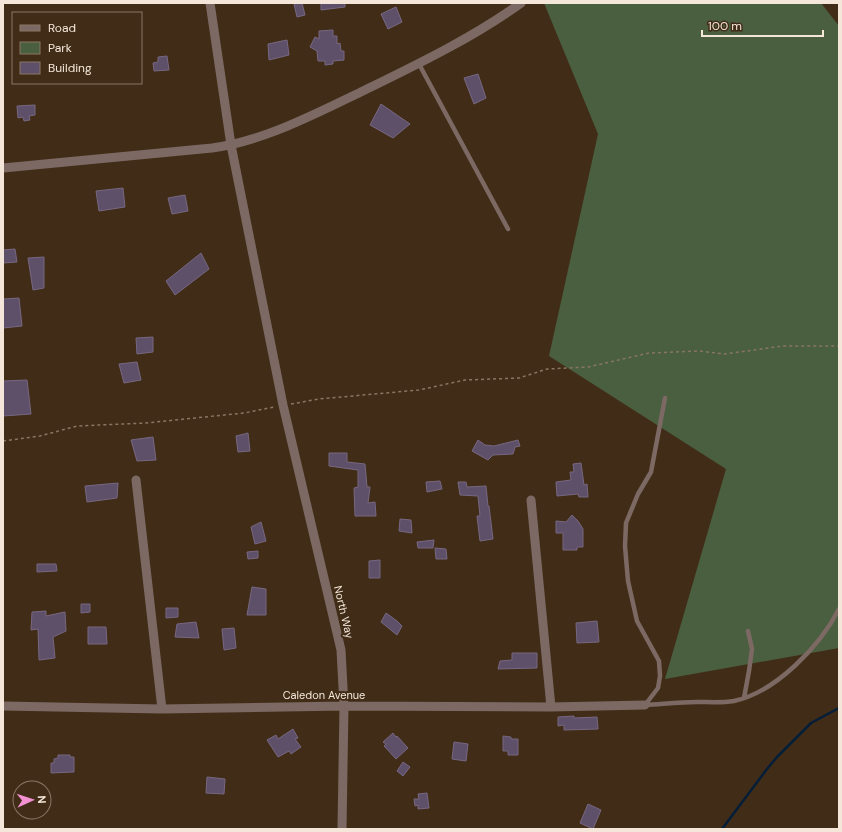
<svg xmlns="http://www.w3.org/2000/svg" width="842" height="832" font-family="'DM Sans',sans-serif">
  <style>
    .green { fill: #4a5e40 }
    .lines { fill: none; stroke-linecap: round; stroke-linejoin: round }
    .stream { stroke: #041d38; stroke-width: 2.5 }
    .building { fill: #5f5069; stroke: #776782 }
    .path { stroke: #877664; stroke-width: 1.5; stroke-dasharray: 3 3; stroke-linecap: butt }
    .service { stroke: #7d6963; stroke-width: 4.5 }
    .minor { stroke: #7d6963; stroke-width: 9 }
    .labels { text-anchor: middle; stroke-width: 4; stroke-linejoin: round; paint-order: stroke }
    .street-label { font-size: 11px; fill: #f4e7da; stroke: #412d17 }
  </style>
  <rect width="100%" height="100%" fill="#412d17"/>
  <!-- green -->
  <path class="green" d="M544 3H821L839 26V648L665 679 726 469 549 356 598 134Z"/>
  <g class="lines">
    <!-- stream -->
    <path class="stream" d="M722 829 767 769 777 757 811 723 839 708"/>
  </g>
  <!-- building -->
  <path class="building" d="M302 3 305 15 297 17 294 4Z
    M321 3H345V7L321 10Z
    M396 7 402 22 388 29 381 14Z
    M333 30V36H337V44L340 43 341 51H344V60L333 61V64L325 65V61H318L317 51 310 47 315 37 319 39V31Z
    M287 40 289 55 269 60 268 44Z
    M167 56 169 70 154 71 153 63 158 62V57Z
    M478 74 486 98 474 104 464 78Z
    M381 104 410 124 393 138 370 125Z
    M35 105V115L29 116 30 120 24 121 23 117 18 118 17 106Z
    M123 188 125 207 99 211 96 191Z
    M185 195 188 211 172 214 168 198Z
    M15 249 17 262 3 263V250Z
    M201 253 209 269 175 295 166 281Z
    M44 257V288L33 290 28 258Z
    M19 298 22 326 3 328V299Z
    M153 337V352L137 354 136 338Z
    M137 362 141 380 124 383 119 364Z
    M27 380 31 414 3 416V381Z
    M248 433 250 451 238 452 236 436Z
    M153 437 156 460 137 461 131 440Z
    M478 440 485 445 494 446 518 440 520 446 515 447 513 454 493 455 488 460 472 451Z
    M329 453H347V462L365 464 367 487H370L368 503 375 502 376 516H355L354 488 358 487V470L329 466Z
    M581 463 584 485 587 484 588 497H579L578 494 557 496 556 482 571 480 570 472H574L573 464Z
    M440 481 442 489 427 492 426 482Z
    M458 482H466L467 487 486 486 488 506H489L493 539 480 541 477 516H480L478 496 460 495Z
    M118 483 117 498 87 502 85 486Z
    M572 515 578 521 583 529V547H577V550H563V533H556V521L566 522Z
    M400 519 411 520 412 533 399 531Z
    M261 522 266 541 255 544 251 527Z
    M434 540 433 548H418L417 542Z
    M435 548 446 549 447 559H436Z
    M258 551V558L248 559 247 552Z
    M380 560V578H369V561Z
    M37 564H56L57 571 37 572Z
    M252 587 266 589V615H247Z
    M81 604H90V612L81 613Z
    M166 608H178V617L166 618Z
    M46 611V616L65 612 66 631 53 637 55 658 39 660 38 629 31 630 32 612Z
    M386 613 397 621 402 626 397 635 381 622Z
    M597 621 599 642 577 643 576 623Z
    M196 622 199 638 175 637 177 624Z
    M88 627H106L107 644H88Z
    M234 628 236 648 224 650 222 629Z
    M512 653H537V668L498 669 500 661 512 660Z
    M574 716V718L597 717 598 729 564 730V725L558 726V717Z
    M293 729 298 738 295 739 301 747 291 754 289 751 278 757 267 740 276 735 278 739Z
    M393 733 396 737 397 736 408 748 396 759 384 746 386 744 383 742Z
    M503 736 511 737V739H518V755H508V751H503Z
    M454 742 468 744 466 761 452 759Z
    M58 755H70V757H74V772L51 773V763H54V759L58 758Z
    M403 762 410 767 403 776 397 771Z
    M207 777 225 779 224 794 206 793Z
    M427 793 429 808 418 809V805L415 806 414 799H419L418 794Z
    M588 804 601 810 593 829 580 823Z"/>
  <g class="lines">
    <!-- path -->
    <path class="path" d="M291 404 319 399 419 390 465 380 519 378 547 369 588 367 649 353 699 351 725 354 783 346H839
      M3 441 40 436 77 426 146 423 244 413 274 407"/>
    <!-- service -->
    <path class="service" d="M419 64 508 229
      M744 698 749 671 752 649 748 631
      M645 705 658 688 660 676 659 661 637 621 628 581 625 546 626 523 638 494 651 472 665 398
      M645 705C663 704 680 702 697 702 709 702 722 703 734 701 776 692 820 646 839 609"/>
    <!-- minor -->
    <path class="minor" d="M210 3 231 145 283 405 341 650 344 706 342 829
      M3 168 212 148C264 141 312 115 359 93 414 66 471 39 521 3
      M136 480 162 709
      M531 500 551 707
      M3 706 162 709 344 706 551 707 645 705"/>
  </g>
  <g class="labels">
    <!-- street labels -->
    <g class="street-label">
      <text transform="translate(344 612) rotate(77)" y="4">North Way</text>
      <text x="324" y="699">Caledon Avenue</text>
    </g>
  </g>
  <!-- border -->
  <rect width="842" height="832" fill="none" stroke="#f4e7da" stroke-width="8"/>
  <!-- legend -->
  <rect x="12" y="12" width="130" height="72" fill="#412d17" stroke="#897765"/>
  <rect x="20" y="25" width="20" height="6" fill="#7d6963" stroke="#897765"/>
  <text x="48" y="32" font-size="12" fill="#f4e7da">Road</text>
  <rect x="20" y="42" width="20" height="12" fill="#4a5e40" stroke="#897765"/>
  <text x="48" y="52" font-size="12" fill="#f4e7da">Park</text>
  <rect x="20" y="62" width="20" height="12" fill="#5f5069" stroke="#897765"/>
  <text x="48" y="72" font-size="12" fill="#f4e7da">Building</text>
  <!-- north arrow -->
  <g transform="translate(32 800) rotate(87)"><circle r="19" fill="#412d17" stroke="#897765"/>
  <path d="M0-3L7 15L0 10L-7 15Z" fill="#f491d3"/>
  <text y="-6" font-size="11" font-weight="bold" text-anchor="middle" fill="#f4e7da">N</text>
  </g>
  <!-- scale -->
  <path d="M702 30v6h121v-6" fill="none" stroke="#f4e7da" stroke-width="2"/>
  <text x="708" y="30" font-size="12" fill="#f4e7da" stroke="#412d17" stroke-width="3" paint-order="stroke">100 m</text>
</svg>
